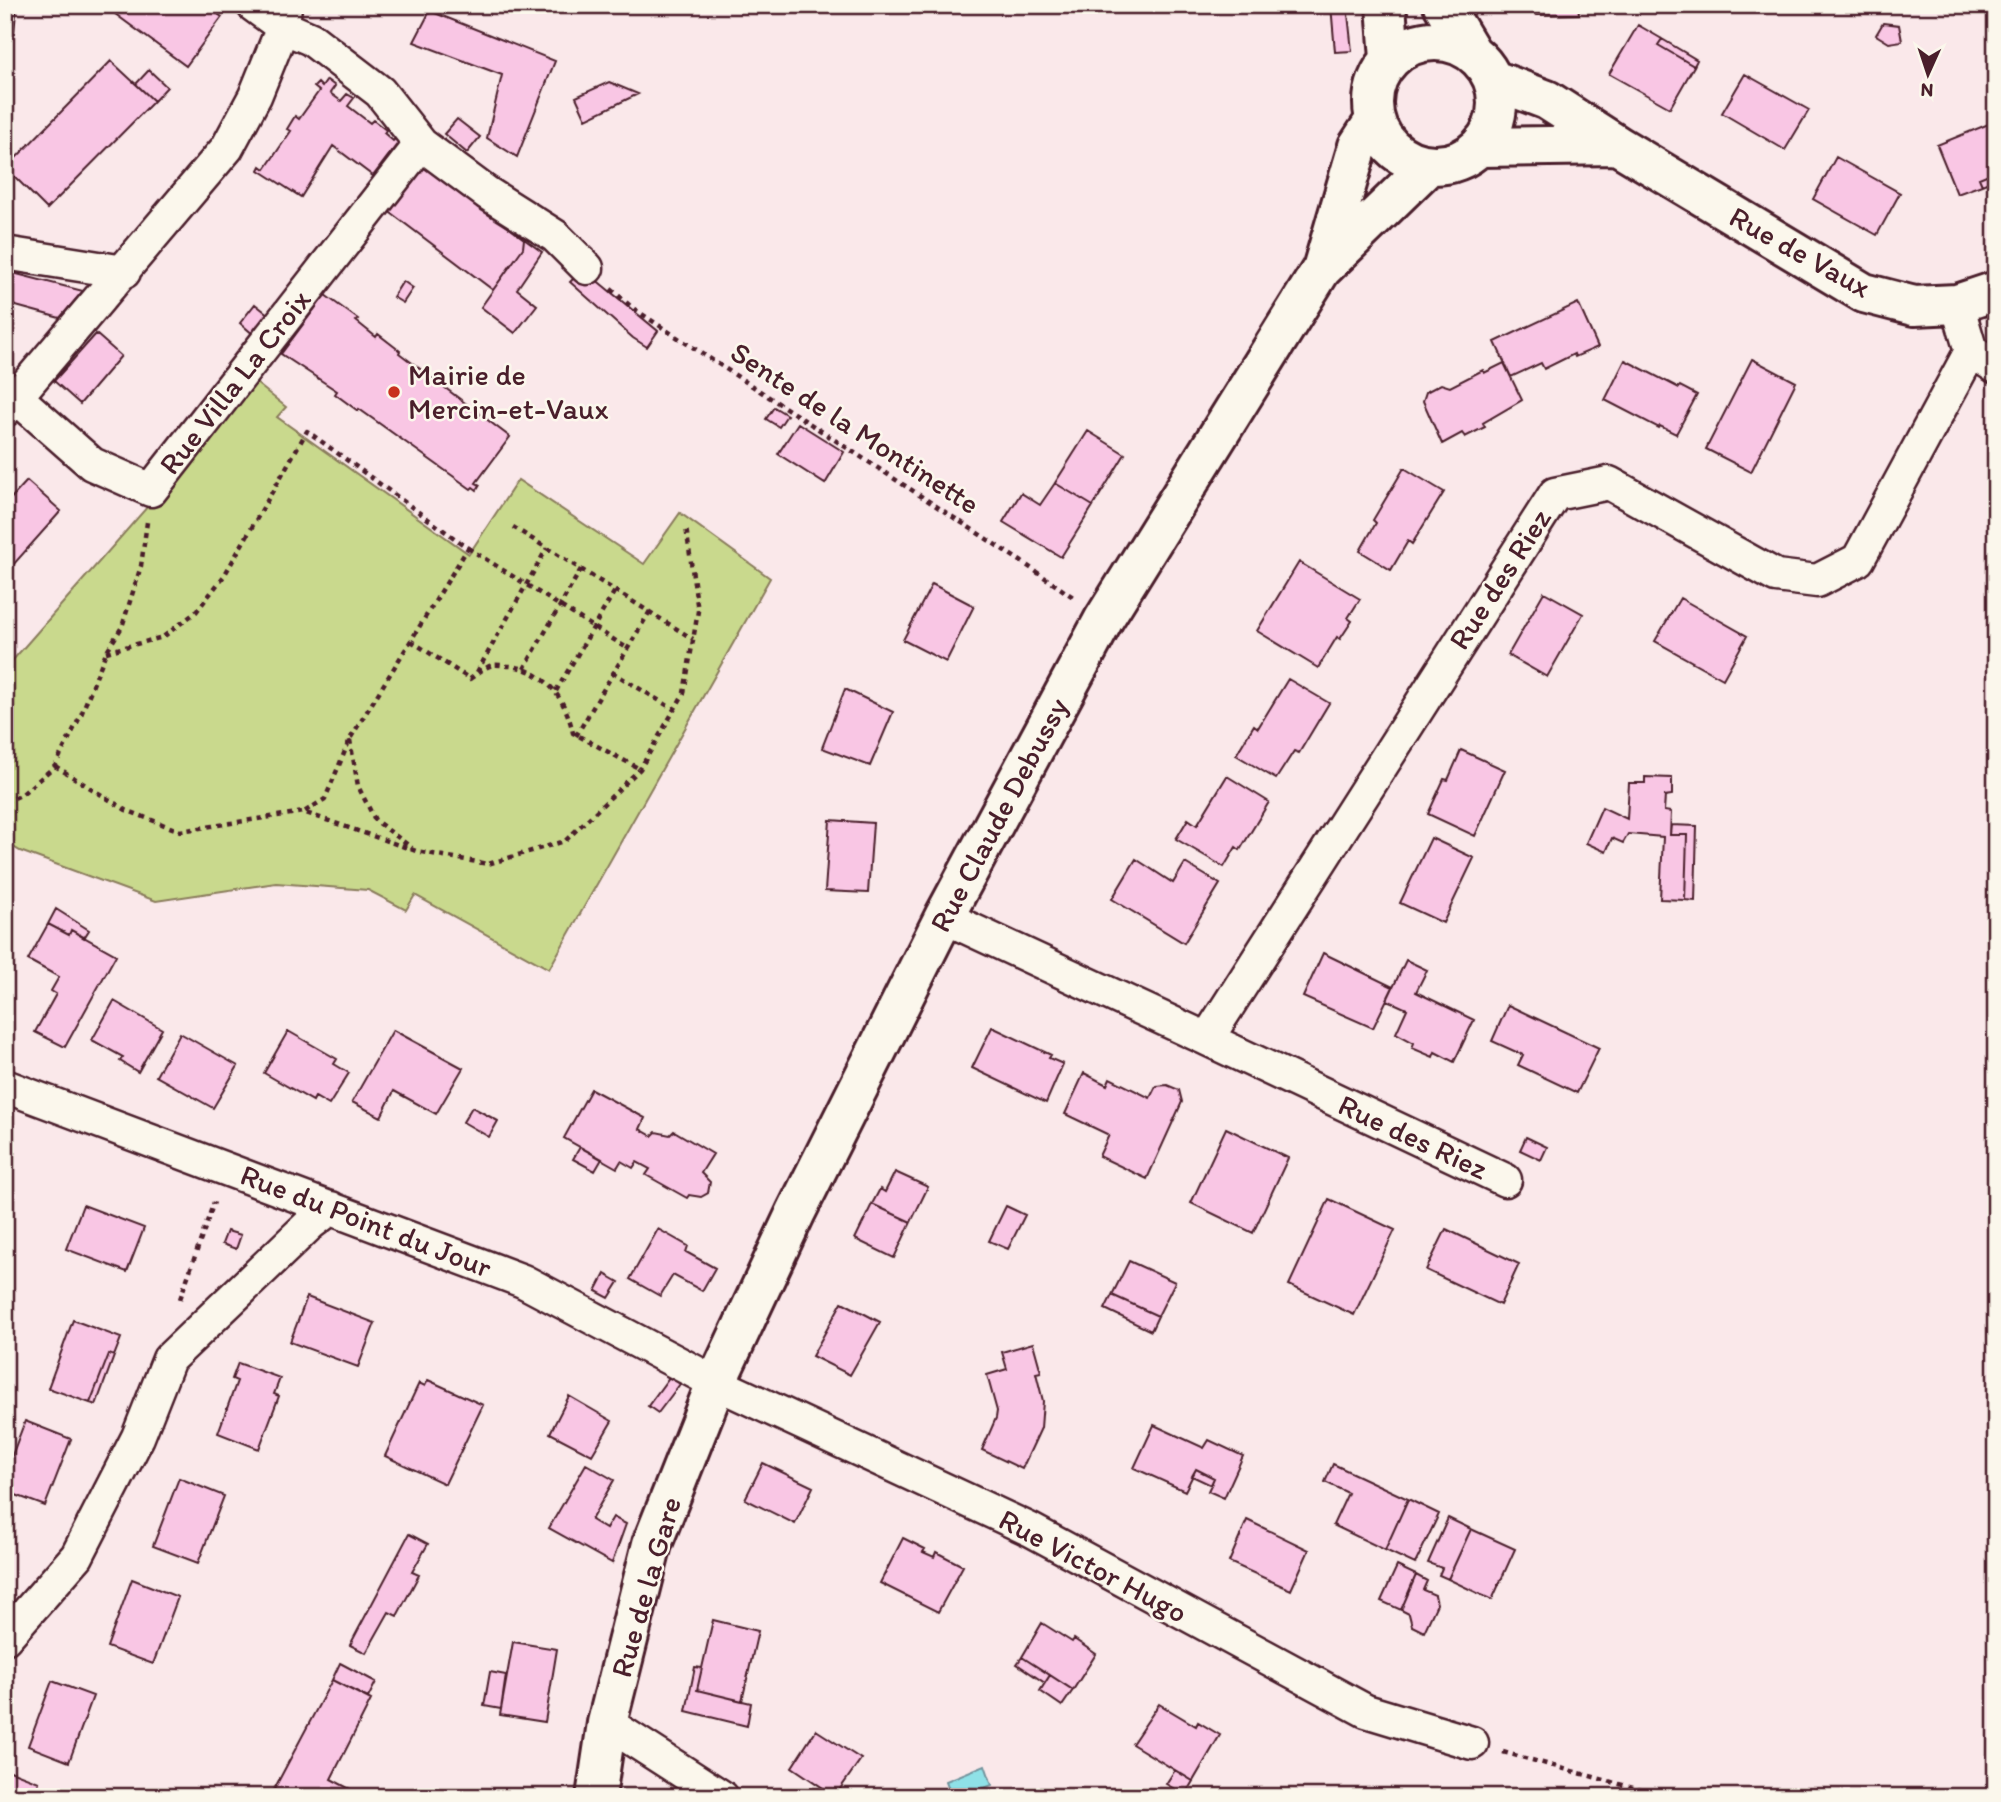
<svg xmlns="http://www.w3.org/2000/svg" width="2001" height="1802" font-family="Itim,sans-serif">
  <style>
    .green { fill: #c9d98d; stroke: #8a7c5c; stroke-width: 2 }
    .water { fill: #8fe1e7; stroke: #73939c; stroke-width: 2 }
    .building { fill: #f9c6e4; stroke: #4a1f2b; stroke-width: 2 }
    .lines { fill: none; stroke-linecap: round; stroke-linejoin: round }
    .minor-casing { stroke: #4a1f2b; stroke-width: 37 }
    .tertiary-casing { stroke: #4a1f2b; stroke-width: 44 }
    .path { stroke: #4a1f2b; stroke-width: 4.5; stroke-dasharray: 5 5; stroke-linecap: butt }
    .minor { stroke: #fbf7ec; stroke-width: 32 }
    .tertiary { stroke: #fbf7ec; stroke-width: 38 }
    .poi-dot { fill: #c8321e; stroke: #fbf7ec; stroke-width: 2.5 }
    .labels { text-anchor: middle; stroke-width: 5; stroke-linejoin: round; paint-order: stroke }
    .street-label { font-size: 30px; fill: #4a1f2b; stroke: #fbf7ec }
    .poi-label { font-size: 30px; fill: #4a1f2b; stroke: #fbf7ec; text-anchor: start }
  </style>
  <rect width="100%" height="100%" fill="#fae8ea"/>
  <filter id="ink" filterUnits="userSpaceOnUse"><feTurbulence type="fractalNoise" baseFrequency=".0143" numOctaves="2"/><feDisplacementMap in="SourceGraphic" scale="14" xChannelSelector="R" yChannelSelector="G"/><feConvolveMatrix kernelMatrix="1 2 1 2 8 2 1 2 1" color-interpolation-filters="sRGB"/></filter>
  <g filter="url(#ink)">
    <!-- green -->
    <path class="green" d="M256 383 286 407 277 417 469 554 518 480 644 564 680 513 770 578 549 969 415 895 406 910 368 890 276 883 156 901 20 851 5 842V669Z"/>
    <!-- water -->
    <path class="water" d="M985 1765 992 1785 962 1797H952L946 1781Z"/>
    <!-- building -->
    <path class="building" d="M5 5H17L14 31 5 30Z
      M103 5H205L222 17 186 66Z
      M1331 5H1347L1352 51 1335 52Z
      M1536 5H1578L1579 14 1537 15Z
      M430 11 555 61 517 157 487 138 502 75 414 42Z
      M1883 23 1899 25 1902 41 1889 43 1876 35Z
      M1638 25 1662 39 1658 45 1694 66 1670 108 1609 74Z
      M1662 39 1697 60 1694 66 1658 45Z
      M111 61 154 101 47 209 6 168Z
      M149 70 167 87 154 101 136 84Z
      M1745 74 1809 110 1785 150 1722 113Z
      M327 80 335 86 330 93 341 101 347 94 354 98 348 106 370 123 373 120 386 130 384 133 393 141 397 137 401 139 373 176 333 146 301 197 259 170 261 166 265 169 291 131 287 129 295 116 299 119 319 91 314 87 318 83 322 87Z
      M609 82 638 94 586 119 576 97Z
      M457 119 480 137 467 153 444 134Z
      M1996 121V171L1979 178 1982 185 1957 194 1937 145Z
      M1836 157 1900 193 1877 235 1813 199Z
      M422 162 524 239 523 248 493 290 387 210Z
      M1996 171V179L1982 185 1979 178Z
      M524 239 542 252 517 289 537 305 515 333 481 307 523 248Z
      M583 269 658 331 647 347 633 338 570 282Z
      M5 271 83 291 60 318 5 303Z
      M403 281 413 288 403 303 393 297Z
      M325 295 358 319 356 321 376 337 378 334 400 351 399 353 510 437 476 483 480 485 477 490 473 487 471 489 359 409 358 411 335 394 337 391 281 354Z
      M1578 303 1598 347 1575 357 1574 354 1544 369 1541 363 1511 377 1495 342Z
      M255 304 269 315 254 335 240 323Z
      M96 334 121 356 80 404 54 381Z
      M1752 359 1796 382 1751 472 1706 449Z
      M1625 360 1679 388 1680 386 1697 395 1676 434 1660 426 1659 428 1605 400Z
      M1504 363 1522 400 1483 423 1485 427 1465 437 1462 433 1442 444 1423 401 1426 392 1441 384 1450 387 1483 370 1484 373Z
      M774 407 787 415 779 427 766 419Z
      M798 423 844 452 825 484 778 454Z
      M1088 431 1125 454 1093 506 1055 483Z
      M1404 468 1444 492 1412 544 1408 541 1391 570 1360 551 1376 523 1373 520Z
      M27 481 61 511 13 565 5 559V505Z
      M1055 483 1093 506 1061 557 1003 522 1021 493 1040 505Z
      M1299 562 1360 599 1348 618 1352 621 1340 639 1337 637 1318 668 1257 631Z
      M932 584 974 606 946 662 903 640Z
      M1544 592 1583 614 1547 677 1508 655Z
      M1680 598 1747 636 1723 679 1655 641Z
      M1288 679 1329 703 1299 753 1294 751 1276 779 1236 755 1254 725 1258 728Z
      M845 689 893 712 870 766 822 748Z
      M1461 750 1505 770 1475 836 1428 814 1444 779 1448 780Z
      M1227 776 1269 802 1240 850 1236 847 1224 867 1176 839 1188 819 1197 825Z
      M1645 777 1672 778V795L1665 796 1664 811 1671 812 1670 835H1687L1685 900 1660 899 1663 837 1628 834 1623 843 1612 838 1606 852 1586 843 1602 807 1627 819 1629 783H1645Z
      M830 820 873 823 868 893 825 891Z
      M1671 825 1697 826 1695 901 1685 900 1687 835H1670Z
      M1431 838 1474 858 1443 923 1400 903Z
      M1136 859 1173 883 1185 863 1220 884 1184 943 1112 899Z
      M56 909 89 930 84 938 71 930 69 935 48 924Z
      M48 924 69 935 71 930 116 955 65 1047 35 1032 56 994 51 991 59 977 28 960Z
      M1323 953 1393 987 1373 1028 1303 997Z
      M1406 960 1427 970 1416 992 1474 1020 1454 1062 1435 1052 1433 1057 1412 1048 1414 1043 1396 1033 1407 1009 1387 1000Z
      M114 1001 162 1029 138 1072 120 1061 123 1057 92 1040Z
      M1508 1005 1599 1048 1577 1093 1518 1065 1523 1055 1492 1041Z
      M992 1027 1051 1055 1049 1058 1063 1064 1046 1103 972 1068Z
      M393 1030 463 1068 436 1114 394 1091 381 1117 352 1102Z
      M288 1031 337 1059 334 1064 349 1073 329 1105 315 1097 313 1101 264 1073Z
      M180 1033 238 1066 213 1108 156 1076Z
      M1084 1073 1107 1085 1110 1078 1150 1098 1156 1086 1167 1085 1179 1090 1182 1102 1147 1179 1099 1156 1109 1135 1065 1114Z
      M591 1089 645 1118 640 1129 652 1136 656 1132 670 1135 674 1131 713 1154 701 1173 710 1182 708 1193 701 1197 689 1195 687 1198 646 1175 650 1169 637 1162 633 1168 621 1161 617 1168 564 1138Z
      M472 1107 498 1121 489 1137 463 1122Z
      M1226 1128 1288 1158 1253 1233 1191 1203Z
      M1526 1137 1547 1147 1541 1160 1520 1150Z
      M580 1147 602 1159 595 1171 573 1159Z
      M895 1172 928 1187 911 1222 872 1204 880 1189 885 1192Z
      M1329 1199 1395 1230 1354 1315 1289 1285Z
      M872 1204 911 1222 894 1258 855 1239Z
      M83 1205 144 1228 127 1272 66 1249Z
      M1006 1206 1025 1215 1008 1249 989 1241Z
      M658 1229 688 1246 686 1252 715 1268 702 1291 673 1275 660 1296 630 1279Z
      M1446 1229 1519 1264 1500 1305 1426 1270Z
      M227 1231 241 1235 236 1249 222 1244Z
      M1129 1261 1175 1282 1158 1316 1112 1295Z
      M605 1274 619 1282 609 1298 596 1291Z
      M1112 1295 1158 1316 1151 1331 1105 1309Z
      M307 1297 375 1323 358 1367 290 1342Z
      M842 1302 880 1322 850 1375 812 1356Z
      M73 1320 121 1338 114 1356 109 1354 90 1403 48 1388Z
      M1033 1343 1041 1372 1036 1373 1043 1401 1041 1428 1022 1469 982 1450 996 1418 997 1411 987 1375 1007 1369 1002 1352Z
      M109 1354 114 1356 96 1405 90 1403Z
      M238 1363 280 1378 274 1394 279 1396 259 1449 218 1433 237 1381 232 1379Z
      M670 1376 680 1384 658 1413 648 1406Z
      M428 1380 483 1405 445 1484 385 1456 419 1383 425 1386Z
      M569 1396 612 1421 592 1455 550 1433Z
      M25 1421 71 1439 45 1506 5 1491V1474Z
      M1154 1425 1204 1448 1209 1440 1243 1456 1224 1498 1208 1491 1214 1478 1196 1469 1185 1491 1134 1468Z
      M763 1463 813 1487 795 1524 745 1499Z
      M586 1464 614 1480 591 1520 606 1529 613 1517 626 1524 612 1563 549 1528Z
      M1333 1464 1408 1499 1385 1550 1333 1525 1348 1493 1325 1482Z
      M1196 1469 1214 1478 1211 1485 1192 1476Z
      M179 1478 224 1496 198 1563 153 1546Z
      M1408 1499 1439 1514 1415 1564 1385 1550Z
      M1448 1518 1471 1529 1448 1579 1439 1575 1442 1568 1428 1563Z
      M1247 1520 1309 1550 1291 1590 1229 1562Z
      M1471 1529 1515 1549 1492 1600 1448 1579Z
      M409 1534 428 1544 412 1572 419 1575 397 1616 389 1612 366 1653 350 1645Z
      M903 1538 925 1549 923 1552 934 1557 936 1552 963 1566 938 1612 880 1583Z
      M1397 1566 1416 1575 1401 1610 1381 1601Z
      M1416 1575 1427 1581 1423 1590 1435 1595 1437 1604 1424 1632 1412 1626 1409 1614 1401 1610Z
      M132 1579 178 1597 153 1664 107 1647Z
      M713 1620 758 1631 742 1701 697 1690Z
      M1042 1623 1072 1642 1074 1639 1096 1654 1073 1690 1022 1657Z
      M513 1642 557 1649 545 1722 500 1715Z
      M1022 1657 1050 1675 1045 1683 1017 1664Z
      M340 1663 376 1682 368 1698 332 1680Z
      M695 1667 702 1668 697 1690 751 1703 747 1726 686 1711Z
      M490 1672 506 1675 501 1709 484 1706Z
      M1050 1675 1073 1690 1062 1706 1040 1691Z
      M332 1680 371 1700 331 1779 365 1797H270Z
      M52 1681 93 1696 69 1762 28 1746Z
      M1159 1704 1196 1726 1198 1722 1220 1735 1193 1781 1132 1744Z
      M816 1730 861 1759 835 1796 792 1767Z
      M5 1769 39 1782 34 1797H5Z
      M1175 1770 1193 1781 1185 1795 1166 1784Z"/>
    <g class="lines">
      <!-- minor casing -->
      <g class="minor-casing">
        <path id="minor" d="M253 5 283 27 311 39 380 92 421 144 487 193 555 236 587 268
          M5 253 124 272
          M1957 304 1971 351 1996 367
          M16 397 92 464 151 490 421 144
          M5 410 227 148 255 96 283 27 285 5
          M944 917 1207 1039 1555 494 1609 483 1776 576 1817 581 1858 560 1971 351
          M1207 1039 1505 1180
          M5 1086 523 1281 716 1383 1031 1530 1366 1711 1472 1743
          M5 1638 77 1556 138 1437 169 1359 311 1223 331 1208
          M607 1723 722 1797"/>
      </g>
      <!-- tertiary casing -->
      <g class="tertiary-casing">
        <path id="tertiary" d="M1386 5 1390 59
          M1443 5 1470 50
          M1373 103a62 62 0 1 1 124 0a62 62 0 1 1-124 0Z
          M1494 80 1547 100 1617 145 1864 293 1914 306 1957 304 1996 291
          M1479 147 1617 145
          M1322 269 1358 146 1375 120
          M596 1797 607 1723 652 1544 716 1383 796 1212 944 917 1104 619 1321 270 1429 165"/>
      </g>
      <!-- path -->
      <path class="path" d="M611 289 634 309 1022 562 1073 597
        M513 527 693 639
        M468 548 627 648
        M411 641 470 679C476 675 486 666 493 665 498 664 505 666 510 666 546 670 566 700 573 733L640 769
        M106 652 163 637 196 612 224 576 307 431 468 548 350 739 325 799 304 812
        M524 669 581 569
        M477 672 547 548
        M612 672 675 710
        M556 691 616 589
        M576 736 650 611
        M350 740 358 786 375 820 412 848
        M55 766 126 810 180 831 303 812 416 851 488 864 565 841 640 769 684 693 698 611 686 527
        M5 802 21 795 55 766 81 715 106 652 122 627 141 566 147 522
        M180 1299 214 1202
        M1503 1752 1666 1797"/>
      <!-- minor -->
      <use href="#minor" class="minor"/>
      <!-- tertiary -->
      <use href="#tertiary" class="tertiary"/>
    </g>
  </g>
  <!-- markers -->
  <circle class="poi-dot" cx="394" cy="392" r="7"/>
  <g class="labels">
    <!-- street labels -->
    <g class="street-label">
      <text transform="translate(1800 252) rotate(29)" y="10">Rue de Vaux</text>
      <text transform="translate(235 382) rotate(-52)" y="10">Rue Villa La Croix</text>
      <text transform="translate(855 428) rotate(33)" y="10">Sente de la Montinette</text>
      <text transform="translate(1500 579) rotate(-57)" y="10">Rue des Riez</text>
      <text transform="translate(999 815) rotate(-62)" y="10">Rue Claude Debussy</text>
      <text transform="translate(1413 1137) rotate(25)" y="10">Rue des Riez</text>
      <text transform="translate(366 1221) rotate(21)" y="10">Rue du Point du Jour</text>
      <text transform="translate(1093 1566) rotate(28)" y="10">Rue Victor Hugo</text>
      <text transform="translate(646 1587) rotate(-74)" y="10">Rue de la Gare</text>
    </g>
    <!-- poi labels -->
    <g class="poi-label">
      <text x="408" y="385">Mairie de<tspan x="408" dy="34">Mercin-et-Vaux</tspan></text>
    </g>
  </g>
  <!-- margin -->
  <rect width="2001" height="1802" fill="none" stroke="#fbf7ec" stroke-width="28"/>
  <rect x="14" y="14" width="1973" height="1774" fill="none" stroke="#4a1f2b" stroke-width="2.5" filter="url(#ink)"/>
  <!-- north arrow -->
  <g transform="translate(1928 74) rotate(183)" stroke="#fbf7ec" stroke-width="5" paint-order="stroke">
  <path d="M0-5L12 26L0 18L-12 26Z" fill="#4a1f2b"/>
  <text y="-10" font-size="19" font-weight="bold" text-anchor="middle" fill="#4a1f2b">N</text>
  </g>
</svg>
